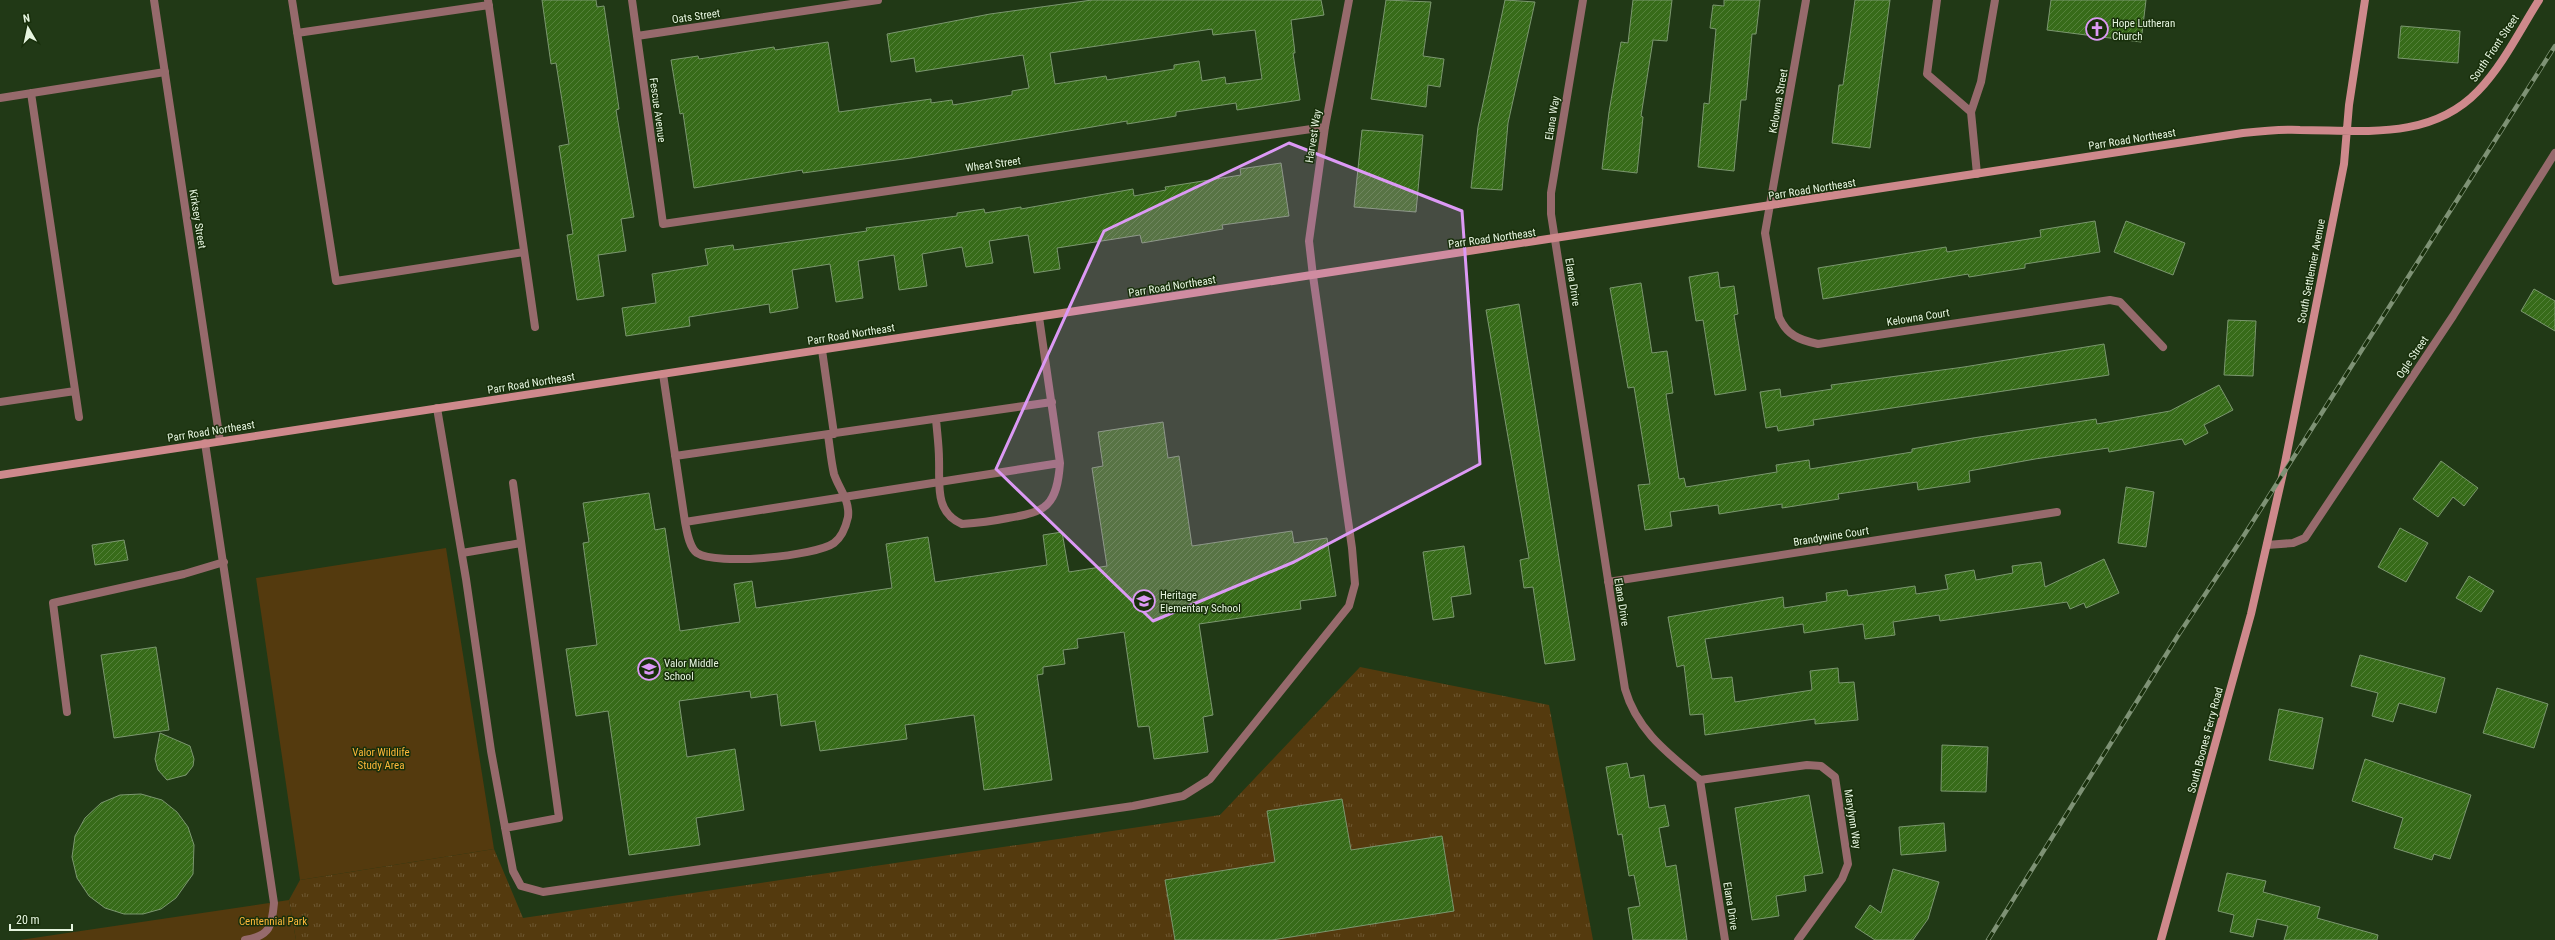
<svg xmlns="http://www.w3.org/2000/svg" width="2555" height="940" font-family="'Roboto Condensed',sans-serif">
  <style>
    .grass { fill: url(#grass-tufts) }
    .green { fill: #543a0e }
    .building { fill: url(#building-hatch); stroke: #7b976f; fill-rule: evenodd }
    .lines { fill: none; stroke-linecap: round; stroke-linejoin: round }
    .service { stroke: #966a6c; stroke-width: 8 }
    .minor { stroke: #966a6c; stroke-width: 8 }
    .secondary { stroke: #ce898c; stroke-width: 8 }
    .rail-casing { stroke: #7e9275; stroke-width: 4.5 }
    .rail { stroke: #182f0b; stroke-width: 3; stroke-dasharray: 9; stroke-linecap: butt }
    .marked { fill: #dc99f5; fill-opacity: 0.2; stroke: #dc99f5; stroke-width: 3; stroke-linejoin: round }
    .labels { text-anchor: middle; stroke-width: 3; stroke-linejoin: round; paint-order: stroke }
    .street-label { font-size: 11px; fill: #e6f5e0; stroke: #182f0b }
    .poi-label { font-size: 11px; fill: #e6f5e0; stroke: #182f0b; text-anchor: start }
    .park-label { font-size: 11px; fill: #feb73a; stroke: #182f0b }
  </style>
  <defs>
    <pattern id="grass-tufts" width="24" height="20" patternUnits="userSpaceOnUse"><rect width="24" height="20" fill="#543a0e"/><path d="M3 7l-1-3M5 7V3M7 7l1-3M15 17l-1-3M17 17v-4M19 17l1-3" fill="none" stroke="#6d5731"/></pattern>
    <pattern id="building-hatch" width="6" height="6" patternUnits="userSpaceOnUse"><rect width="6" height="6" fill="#376b19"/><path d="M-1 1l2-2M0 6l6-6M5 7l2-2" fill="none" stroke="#54813a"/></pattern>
  </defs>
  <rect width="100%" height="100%" fill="#213916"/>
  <!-- grass -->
  <path class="grass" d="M1360 667 1549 705 1593 940H296L289 900 300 880 494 849 523 918 1220 815Z"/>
  <!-- green -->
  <path class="green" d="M446 548 494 849 300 880 256 578Z
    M289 900 296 940H20Z"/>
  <!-- building -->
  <path class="building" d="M542 0H596L597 7 604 6 619 109 616 110 634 217 621 219 626 251 598 255 604 296 577 300 567 235 573 234 559 146 569 144 556 63 551 64Z
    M1092 0H1321L1324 15 1291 20 1295 53H1293L1300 100 1237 110 1236 103 1176 112V116L1127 124V121L911 158 803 173 802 170 694 188 683 113 680 114 671 60 698 56 699 59 774 47 775 50 828 42 839 112 931 99V103L952 100 953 105 1012 95V91L1029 88 1023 55 916 72 914 58 891 62 887 34 990 14ZM1212 29 1213 35 1255 30 1262 79 1226 84 1225 77 1202 81 1199 61 1174 65V69L1107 80 1106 76 1055 84 1050 53Z
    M1386 0 1431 2 1423 56 1444 59 1440 87 1428 85 1426 107 1371 99Z
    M1505 0 1535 2 1508 123 1502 190 1471 188 1478 127Z
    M1633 0H1672L1667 41 1653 40 1641 116 1643 117 1637 173 1602 169 1609 112 1621 42 1628 43Z
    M1724 0H1760L1756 34H1752L1746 100H1741L1734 171 1698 167 1704 103 1709 104 1716 29 1710 28 1713 5 1724 6Z
    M1855 0H1890L1870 148 1832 143 1839 85H1843Z
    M2051 0H2146L2141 42 2047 30Z
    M2401 26 2460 31 2458 63 2398 58Z
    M1362 130 1423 135 1416 212 1354 207Z
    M1281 163 1289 216 1222 225 1223 229 1142 243 1140 235 1057 248 1060 269 1034 273 1028 235 989 241 993 263 966 267 962 247 922 254 927 286 899 290 894 255 858 261 863 298 836 302 830 264 792 270 798 308 770 313 769 304 689 317 690 326 626 336 622 308 656 303 652 274 708 265 705 249 733 245 734 250 867 231 866 228 957 216V213L984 209 985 213 1021 207V209L1133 189 1134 196 1166 190 1165 187 1241 175 1240 169Z
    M2095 221 2100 252 2025 264V268L1969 277 1968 274 1823 299 1818 268 1946 247 1947 252 2041 237 2040 230Z
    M2126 221 2185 243 2173 275 2114 252Z
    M1718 272 1720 288 1734 286 1738 314 1734 315 1746 390 1715 395 1703 320 1696 321 1689 277Z
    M1641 283 1652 353 1667 351 1673 393 1666 394 1679 479 1684 478 1686 487 1777 472 1776 465 1809 460 1810 469 1912 452V449L1973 438 2096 419 2097 424 2170 411 2219 385 2233 410 2204 425 2208 433 2185 445 2182 439 2109 452 2108 448 2035 459 1969 471 1970 482 1918 490 1917 482 1838 494 1839 499 1782 508V504L1719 514 1718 505 1670 512 1672 526 1645 530 1638 485 1650 484 1634 387 1628 388 1610 288Z
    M2534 289 2555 301V331L2521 311Z
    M1519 304 1575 660 1545 664 1533 587 1524 588 1520 560 1529 558 1486 310Z
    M2228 320 2256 321 2253 376 2224 375Z
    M2104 344 2109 375 1813 420 1814 425 1778 431 1777 426 1766 428 1760 392 1780 389 1781 397 1832 389 1831 385 1964 367Z
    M1163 422 1168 458 1179 456 1192 546 1292 531 1294 543 1327 538 1336 596 1300 601 1301 609 1199 624 1213 715 1203 717 1208 752 1154 759 1149 726 1138 727 1124 632 1077 639 1078 648 1063 650 1065 664 1043 667V674L1037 675 1052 780 984 790 974 715 905 725 907 739 820 751 815 721 781 726 777 694 751 698 750 691 679 701 687 757 735 749 744 810 696 818 700 845 629 855 608 711 576 716 566 649 597 645 583 543 589 542 583 503 649 493 655 530 665 528 680 631 740 622 734 584 752 581 756 608 892 588 886 544 928 537 935 582 1047 565 1043 535 1062 532 1069 572 1107 566 1092 468 1103 466 1098 432Z
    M2441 461 2478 488 2464 506 2453 497 2438 517 2413 499Z
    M2126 487 2154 492 2146 547 2118 543Z
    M2400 528 2428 543 2406 582 2378 567Z
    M124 540 128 560 95 565 92 545Z
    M1464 546 1471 594 1451 597 1454 617 1433 620 1423 552Z
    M2104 559 2119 593 2086 608 2084 603 2070 609 2067 602 1940 621 1939 615 1893 622 1895 635 1865 639 1863 624 1804 633 1803 624 1705 639 1712 679 1732 677 1735 702 1812 690 1810 671 1838 668 1839 683 1854 682 1858 720 1815 724V719L1705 735 1703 714 1690 715 1684 665 1677 667 1668 617 1783 597 1784 608 1827 601 1826 593 1847 590 1848 596 1915 586 1916 594 1948 589 1945 575 1974 570 1976 580 2013 573 2012 566 2041 562 2045 587Z
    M2469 576 2494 591 2481 612 2456 598Z
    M156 647 169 730 114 738 101 655Z
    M2360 655 2445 678 2436 713 2399 703 2393 722 2372 716 2378 693 2351 686Z
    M2497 688 2548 704 2534 748 2483 733Z
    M2279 709 2323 718 2313 769 2269 760Z
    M160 733 190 746 194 759 193 766 186 775 167 780 158 770 155 759Z
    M1942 745 1988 747 1986 792 1941 791Z
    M2365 759 2471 795 2450 859 2434 854 2432 860 2394 848 2403 818 2352 801Z
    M1627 763 1630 778 1644 775 1649 808 1665 805 1669 826 1659 828 1666 867 1676 865 1687 940H1633L1628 908 1640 906 1634 875 1629 876 1622 834 1618 835 1606 767Z
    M141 794 162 800 177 812 188 827 194 845 193 874 176 898 161 909 143 914H124L105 908 89 896 77 878 72 857 75 836 85 818 101 803 120 795Z
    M1809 795 1823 873 1804 876 1806 891 1776 896 1779 916 1752 920 1735 808Z
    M1342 799 1351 850 1442 836 1454 911 1272 940H1175L1165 880 1275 862 1267 811Z
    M1944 823 1946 851 1901 855 1899 827Z
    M1893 869 1939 882 1928 919 1913 940H1875L1855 927 1870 905 1881 913Z
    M2227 873 2266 881 2263 892 2320 907 2317 918 2378 935 2377 940H2284L2288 926 2257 919 2253 937 2230 932 2234 915 2218 911Z"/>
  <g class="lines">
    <!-- service -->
    <path class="service" d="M292 0 336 281 524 252
      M488 0 535 327
      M1937 0 1927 74 1971 112
      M297 33 489 5
      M31 93 79 417
      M0 98 165 72
      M1977 174 1971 112 1981 82 1995 0
      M822 350 834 434
      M663 374 685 522 1060 463 1039 317
      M0 402 75 391
      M437 408 466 579 491 751 513 871 521 886 543 892 1133 806 1183 796 1210 779 1349 606 1355 584 1352 548 1313 276
      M936 419C937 432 939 446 939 459 940 484 934 512 962 524 977 523 993 521 1008 518 1047 512 1057 505 1060 463
      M205 443 274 903C272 926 270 936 245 940
      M675 456 1052 402
      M685 522C687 532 689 547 697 553 716 566 816 556 834 543 842 537 846 526 848 517 850 500 839 489 834 474 831 461 830 448 828 435
      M462 553 521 543
      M67 712 53 603 184 574 224 562
      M505 828 559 818 513 483"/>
    <!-- minor -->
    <path class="minor" d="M154 0 220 441
      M632 0 663 224 1325 127
      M1583 0 1551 193V214L1625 689C1637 731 1669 754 1700 780L1725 940
      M1806 0 1765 233 1779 317C1787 335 1799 340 1818 344L2110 300 2120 302 2163 347
      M637 36 878 0
      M1313 276 1309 241 1325 127 1349 0
      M2267 545 2293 543 2305 538 2453 316 2555 153
      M1608 582 2057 512
      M1700 780 1807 765 1821 766 1835 777 1848 864 1842 879 1798 940"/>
    <!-- secondary -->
    <path class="secondary" d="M0 475 2243 133C2262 131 2281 129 2300 130 2362 130 2430 141 2478 91 2503 65 2520 30 2539 0
      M2161 940 2251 614 2283 473 2344 164 2349 105 2365 0"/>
    <!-- rail casing -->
    <g class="rail-casing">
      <path id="rail" d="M1988 940 2179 634 2241 540 2555 46"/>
    </g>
    <!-- rail -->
    <use href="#rail" class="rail"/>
  </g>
  <!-- marked area -->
  <path class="marked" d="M1289 143 1462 211 1480 464 1294 562 1153 621 996 469 1104 231Z"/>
  <!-- icons -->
  <defs>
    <g id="church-ring" transform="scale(1.15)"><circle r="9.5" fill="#182f0b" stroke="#dc99f5" stroke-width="1.5"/><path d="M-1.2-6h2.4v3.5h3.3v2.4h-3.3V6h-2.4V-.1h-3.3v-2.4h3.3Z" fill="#dc99f5"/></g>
    <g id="school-ring" transform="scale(1.15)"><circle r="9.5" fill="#182f0b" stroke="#dc99f5" stroke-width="1.5"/><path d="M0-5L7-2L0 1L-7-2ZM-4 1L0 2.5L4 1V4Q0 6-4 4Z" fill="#dc99f5"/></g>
  </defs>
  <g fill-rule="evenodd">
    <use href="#church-ring" x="2097" y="29"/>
    <use href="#school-ring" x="1144" y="601"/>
    <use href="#school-ring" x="649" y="669"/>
  </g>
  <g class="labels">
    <!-- street labels -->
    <g class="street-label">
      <text transform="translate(696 16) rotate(-8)" y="4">Oats Street</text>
      <text transform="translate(2494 48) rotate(-56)" y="4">South Front Street</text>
      <text transform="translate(1778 101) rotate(-80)" y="4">Kelowna Street</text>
      <text transform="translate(658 110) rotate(82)" y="4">Fescue Avenue</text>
      <text transform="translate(1552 118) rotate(-81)" y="4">Elana Way</text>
      <text transform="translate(1313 136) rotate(-81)" y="4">Harvest Way</text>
      <text transform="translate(2132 139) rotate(-9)" y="4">Parr Road Northeast</text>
      <text transform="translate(993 164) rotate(-8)" y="4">Wheat Street</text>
      <text transform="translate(1812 189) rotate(-9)" y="4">Parr Road Northeast</text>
      <text transform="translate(198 219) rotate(81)" y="4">Kirksey Street</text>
      <text transform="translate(1492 238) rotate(-8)" y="4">Parr Road Northeast</text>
      <text transform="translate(2311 271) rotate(-79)" y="4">South Settlemier Avenue</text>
      <text transform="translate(1573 282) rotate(81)" y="4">Elana Drive</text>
      <text transform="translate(1172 286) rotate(-9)" y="4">Parr Road Northeast</text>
      <text transform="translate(1918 317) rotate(-9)" y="4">Kelowna Court</text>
      <text transform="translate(851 334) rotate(-9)" y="4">Parr Road Northeast</text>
      <text transform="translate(2412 357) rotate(-56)" y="4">Ogle Street</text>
      <text transform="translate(531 383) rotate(-9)" y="4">Parr Road Northeast</text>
      <text transform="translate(211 431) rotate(-9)" y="4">Parr Road Northeast</text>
      <text transform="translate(1831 536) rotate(-9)" y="4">Brandywine Court</text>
      <text transform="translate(1622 602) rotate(81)" y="4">Elana Drive</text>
      <text transform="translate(2205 740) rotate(-75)" y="4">South Boones Ferry Road</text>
      <text transform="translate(1853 819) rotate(81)" y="4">Marylynn Way</text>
      <text transform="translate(1731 906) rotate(81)" y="4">Elana Drive</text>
    </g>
    <!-- poi labels -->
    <g class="poi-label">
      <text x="2112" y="27">Hope Lutheran<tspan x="2112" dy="13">Church</tspan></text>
      <text x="1160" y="599">Heritage<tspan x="1160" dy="13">Elementary School</tspan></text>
      <text x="664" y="667">Valor Middle<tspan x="664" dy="13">School</tspan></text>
    </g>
    <!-- park labels -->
    <g class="park-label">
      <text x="381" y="756">Valor Wildlife<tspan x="381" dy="13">Study Area</tspan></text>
      <text x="273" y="925">Centennial Park</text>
    </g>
  </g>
  <!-- north arrow -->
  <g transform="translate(28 28) rotate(351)" stroke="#182f0b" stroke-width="3" paint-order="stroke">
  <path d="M0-3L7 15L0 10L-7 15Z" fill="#e6f5e0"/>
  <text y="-6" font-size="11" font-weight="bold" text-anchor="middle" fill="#e6f5e0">N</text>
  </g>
  <!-- scale -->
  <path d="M10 924v6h62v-6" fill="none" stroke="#e6f5e0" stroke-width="2"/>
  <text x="16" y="924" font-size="12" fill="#e6f5e0" stroke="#182f0b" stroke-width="3" paint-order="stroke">20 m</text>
</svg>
